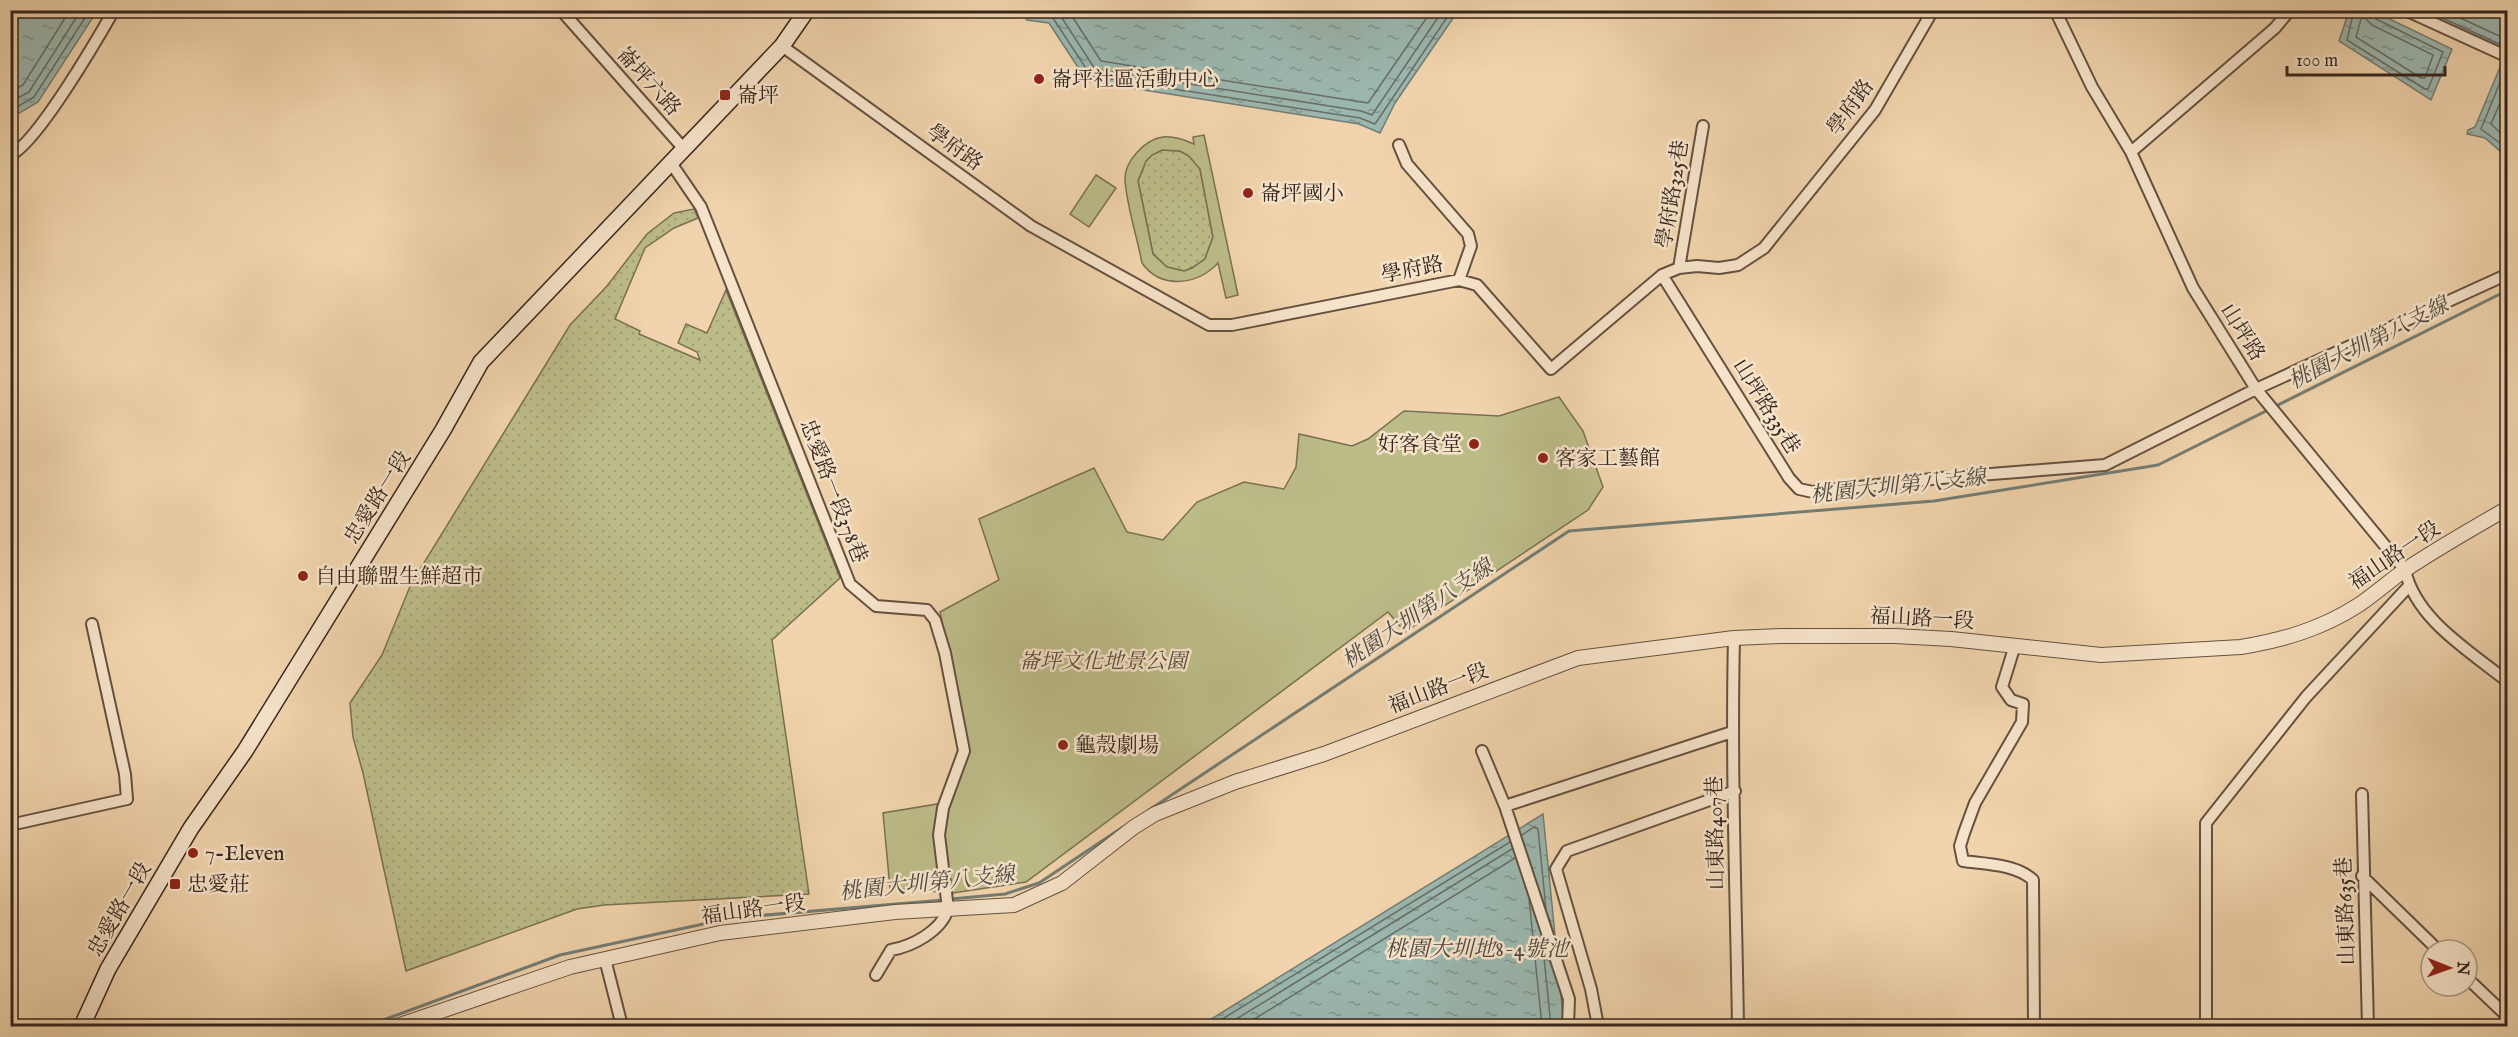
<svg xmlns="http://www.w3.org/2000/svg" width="2518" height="1037" font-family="'IM FELL English','Noto Serif TC',serif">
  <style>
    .grass { fill: url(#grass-dots); stroke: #797052; stroke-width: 1.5 }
    .park { fill: #bcbc89; stroke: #797052; stroke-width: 1.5; fill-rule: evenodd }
    .water { fill: url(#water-ripples); stroke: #737d74; stroke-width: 1.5 }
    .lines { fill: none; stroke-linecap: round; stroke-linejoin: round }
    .shore { stroke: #686e66; stroke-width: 1.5 }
    .stream { stroke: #737d74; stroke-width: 3 }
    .minor-casing { stroke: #655140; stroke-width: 14 }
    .tertiary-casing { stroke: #655140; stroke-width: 16 }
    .secondary-casing { stroke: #36251c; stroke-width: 18 }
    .minor { stroke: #f6e3ca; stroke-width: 10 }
    .tertiary { stroke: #f6e3ca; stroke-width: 14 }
    .secondary { stroke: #f6e3ca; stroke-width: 15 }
    .poi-dot { fill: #8f2418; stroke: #f6e3ca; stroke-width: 2 }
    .labels { text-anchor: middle; stroke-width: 5; stroke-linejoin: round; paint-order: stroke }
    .poi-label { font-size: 21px; fill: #36251c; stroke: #f6e3ca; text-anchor: start }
    .street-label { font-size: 21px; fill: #36251c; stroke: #f6e3ca }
    .park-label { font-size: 21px; font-style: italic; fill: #584b37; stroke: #f6e3ca }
    .water-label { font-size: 22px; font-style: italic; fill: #4f4a41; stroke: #f6e3ca }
  </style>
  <defs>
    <pattern id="grass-dots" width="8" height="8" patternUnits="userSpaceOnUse" patternTransform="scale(1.5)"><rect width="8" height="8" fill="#bcbc89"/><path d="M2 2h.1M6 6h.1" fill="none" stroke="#a2a176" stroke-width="1.8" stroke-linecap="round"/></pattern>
    <pattern id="water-ripples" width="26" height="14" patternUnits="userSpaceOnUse" patternTransform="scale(1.5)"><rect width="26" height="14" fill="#9bb7af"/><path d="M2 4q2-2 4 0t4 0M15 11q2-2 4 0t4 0" fill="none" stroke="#7f958e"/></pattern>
  </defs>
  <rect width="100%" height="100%" fill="#f1d4ad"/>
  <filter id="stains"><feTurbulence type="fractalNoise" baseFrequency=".00333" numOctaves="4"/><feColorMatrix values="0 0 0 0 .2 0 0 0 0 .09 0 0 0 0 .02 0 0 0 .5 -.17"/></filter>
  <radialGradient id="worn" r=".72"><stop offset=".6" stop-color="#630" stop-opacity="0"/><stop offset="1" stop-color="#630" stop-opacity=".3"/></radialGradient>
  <!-- grass -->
  <path class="grass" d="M1162 150 1180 151 1189 156 1200 169 1213 237 1205 259 1192 268 1184 271 1167 267 1153 254 1138 181 1146 161 1152 155Z
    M694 209 698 218 674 228 645 248 615 319 640 331 639 334 700 360 697 352 678 343 686 324 707 333 726 290 840 578 772 640 809 894 604 905 577 909 406 971 363 773 353 737 350 703 382 655 411 584 570 325 607 286 647 234 674 213Z"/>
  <!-- park -->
  <path class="park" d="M1204 135 1238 295 1226 298 1218 263C1198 285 1161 290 1142 263 1137 236 1127 208 1125 180 1124 162 1145 139 1163 137 1173 136 1185 140 1194 144L1193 137ZM1162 150 1180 151 1189 156 1200 169 1213 237 1205 259 1192 268 1184 271 1167 267 1153 254 1138 181 1146 161 1152 155Z
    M1096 175 1116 188 1089 227 1070 214Z
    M1559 397 1583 431 1603 487 1588 510 1405 632 1388 612 1026 882 953 893 890 888 883 813 949 802 969 753 940 612 999 580 979 519 1094 468 1127 532 1163 540 1197 502 1244 482 1284 489 1296 467 1299 434 1352 446 1368 439 1404 411 1499 416Z"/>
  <!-- water -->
  <path class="water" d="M11 10 97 11 38 102 11 118Z
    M1020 11H1458L1395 103 1380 133 1359 124 1087 81 1049 23 1027 20Z
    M2349 11H2373L2452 49 2431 100 2339 41Z
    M2411 11H2507V55Z
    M2501 65 2507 68V157L2485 138 2467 134 2468 130 2475 127Z
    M1543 814 1564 1026H1200Z"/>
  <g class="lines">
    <!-- shore -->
    <path class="shore" d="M1027 10 1031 14 1053 18 1091 76 1360 118 1375 124 1452 10
      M1055 10 1060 15 1095 69 1361 111 1372 115 1443 10
      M1068 10 1101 61 1368 103 1432 10
      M2354 10 2347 40 2425 89H2428L2443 52 2376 19 2372 10
      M2425 10 2508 48
      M2443 10 2508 40
      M2364 17 2372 25 2433 55 2425 78H2421L2356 37 2361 19Z
      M2508 73 2503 75 2481 129 2508 149
      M2508 84 2491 124 2508 140
      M10 92 23 85 70 10
      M10 102 29 92 81 10
      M10 111 34 97 90 10
      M1522 835 1534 827 1538 829 1546 909
      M1529 899 1542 1026
      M1542 938 1551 1026
      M1211 1026 1510 842
      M1225 1026 1512 849
      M1243 1026 1515 858"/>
    <!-- stream -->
    <path class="stream" d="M1149 810 1569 531 1934 501 2158 465 2508 290
      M951 899 1005 894 1039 883 1123 827
      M367 1026 560 955 731 918 944 900"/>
    <!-- minor casing -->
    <g class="minor-casing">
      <path id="minor" d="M561 10 684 149
        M2055 10 2092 87 2131 152 2193 288 2256 389 2405 570C2416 620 2470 651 2508 682
        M2405 10 2508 57
        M782 46 1031 226 1209 325H1232L1459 280 1477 285 1551 369 1662 275 1679 268 1697 266 1719 268 1738 265 1764 248 1875 110 1933 10
        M1399 145 1407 164 1468 234 1471 246 1459 280
        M2131 152 2275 28 2290 10
        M10 155C36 145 98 38 114 10
        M671 163 701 207 850 584 876 606 927 610 935 620 945 653 964 751 943 808 939 835 948 909C941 931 913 946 891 950L876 975
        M1679 268 1703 126
        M1662 275 1789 478 1799 489 1813 492 1941 478 2105 465 2256 389 2508 274
        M1734 638C1731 767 1736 897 1738 1026
        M2015 645 2002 687 2011 700 2023 704 2022 722 1975 803 1964 833 1960 846 1963 861C1985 864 2016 864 2033 880L2034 1026
        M1482 751 1505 806 1569 999 1568 1026
        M2362 794 2368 1026
        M1505 806 1732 732
        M10 825 127 799 125 774 92 624
        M2362 876 2438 950
        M605 959 622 1026
        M2467 978 2508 1017
        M1598 1026 1591 989 1556 869 1567 851 1735 791
        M2206 1026V823L2306 697 2408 587"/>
    </g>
    <!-- tertiary casing -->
    <g class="tertiary-casing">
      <path id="tertiary" d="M397 1026 570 967 720 933 895 912 1014 905 1062 883 1134 827 1155 814 1235 782 1324 754 1578 658 1734 638 1781 636H1895L1951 639 2101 655 2241 647C2283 640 2321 629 2357 606 2374 595 2389 581 2405 570 2438 548 2473 528 2508 508"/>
    </g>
    <!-- secondary casing -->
    <g class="secondary-casing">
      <path id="secondary" d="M82 1026 108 969 191 828 245 751 443 430 481 362 782 46 807 10"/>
    </g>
    <!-- minor -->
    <use href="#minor" class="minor"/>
    <!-- tertiary -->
    <use href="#tertiary" class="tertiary"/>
    <!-- secondary -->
    <use href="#secondary" class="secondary"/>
  </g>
  <!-- markers -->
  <g class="poi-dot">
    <circle cx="1039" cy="79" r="6"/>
    <rect x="719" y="89" width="12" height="12" rx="3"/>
    <circle cx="1248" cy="193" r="6"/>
    <circle cx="1474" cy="444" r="6"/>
    <circle cx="1543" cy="458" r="6"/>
    <circle cx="303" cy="576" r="6"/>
    <circle cx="1063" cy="745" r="6"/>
    <circle cx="193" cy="853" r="6"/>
    <rect x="169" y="878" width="12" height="12" rx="3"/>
  </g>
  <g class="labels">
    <!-- poi labels -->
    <g class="poi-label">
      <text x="1051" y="86">崙坪社區活動中心</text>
      <text x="737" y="102">崙坪</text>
      <text x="1260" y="200">崙坪國小</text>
      <text x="1462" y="451" text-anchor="end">好客食堂</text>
      <text x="1555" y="465">客家工藝館</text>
      <text x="315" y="583">自由聯盟生鮮超市</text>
      <text x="1075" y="752">龜殼劇場</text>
      <text x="205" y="860">7-Eleven</text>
      <text x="187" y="891">忠愛莊</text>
    </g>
    <!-- street labels -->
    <g class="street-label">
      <text transform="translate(649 81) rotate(48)" y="7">崙坪六路</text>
      <text transform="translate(1850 107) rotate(-54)" y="7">學府路</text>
      <text transform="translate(955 147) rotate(36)" y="7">學府路</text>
      <text transform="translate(1672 194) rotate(-81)" y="7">學府路325巷</text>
      <text transform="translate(1412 269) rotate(-11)" y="7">學府路</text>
      <text transform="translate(2243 332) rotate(58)" y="7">山坪路</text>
      <text transform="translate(1767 406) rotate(58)" y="7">山坪路335巷</text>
      <text transform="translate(834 491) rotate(69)" y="7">忠愛路一段378巷</text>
      <text transform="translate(377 497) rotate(-58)" y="7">忠愛路一段</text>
      <text transform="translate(2394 555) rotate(-34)" y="7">福山路一段</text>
      <text transform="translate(1922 618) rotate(3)" y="7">福山路一段</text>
      <text transform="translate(1438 688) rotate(-21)" y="7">福山路一段</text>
      <text transform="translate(1715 833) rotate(-91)" y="7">山東路407巷</text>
      <text transform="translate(119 909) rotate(-60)" y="7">忠愛路一段</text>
      <text transform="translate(753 909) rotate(-8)" y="7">福山路一段</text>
      <text transform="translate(2345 911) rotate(-92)" y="7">山東路635巷</text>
    </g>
    <!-- park labels -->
    <g class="park-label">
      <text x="1103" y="668">崙坪文化地景公園</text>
    </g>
    <!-- water labels -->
    <g class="water-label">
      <text transform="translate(2368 342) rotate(-27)" y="8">桃園大圳第八支線</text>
      <text transform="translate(1898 485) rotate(-6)" y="8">桃園大圳第八支線</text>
      <text transform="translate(1417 613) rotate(-34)" y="8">桃園大圳第八支線</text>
      <text transform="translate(927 882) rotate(-6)" y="8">桃園大圳第八支線</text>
      <text x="1477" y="956">桃園大圳地8-4號池</text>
    </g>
  </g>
  <!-- margin -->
  <rect width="2518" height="1037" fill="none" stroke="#f1d4ad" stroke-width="36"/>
  <rect x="12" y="12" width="2494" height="1013" fill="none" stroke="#36251c" stroke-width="3"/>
  <rect x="18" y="18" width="2482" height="1001" fill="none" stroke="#36251c" stroke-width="1.5"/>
  <!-- north arrow -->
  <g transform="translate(2449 968) rotate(91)"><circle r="28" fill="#f6e3ca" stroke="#a99784" stroke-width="1.5"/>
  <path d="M0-4.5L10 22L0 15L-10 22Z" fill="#8f2418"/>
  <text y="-9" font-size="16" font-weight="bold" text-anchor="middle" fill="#36251c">N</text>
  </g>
  <!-- scale -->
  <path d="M2287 66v9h158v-9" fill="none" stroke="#36251c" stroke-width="3"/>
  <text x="2296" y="66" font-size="18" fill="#36251c" stroke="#f6e3ca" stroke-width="4.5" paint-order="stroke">100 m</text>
  <rect width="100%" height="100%" filter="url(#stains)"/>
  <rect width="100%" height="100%" fill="url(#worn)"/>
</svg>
